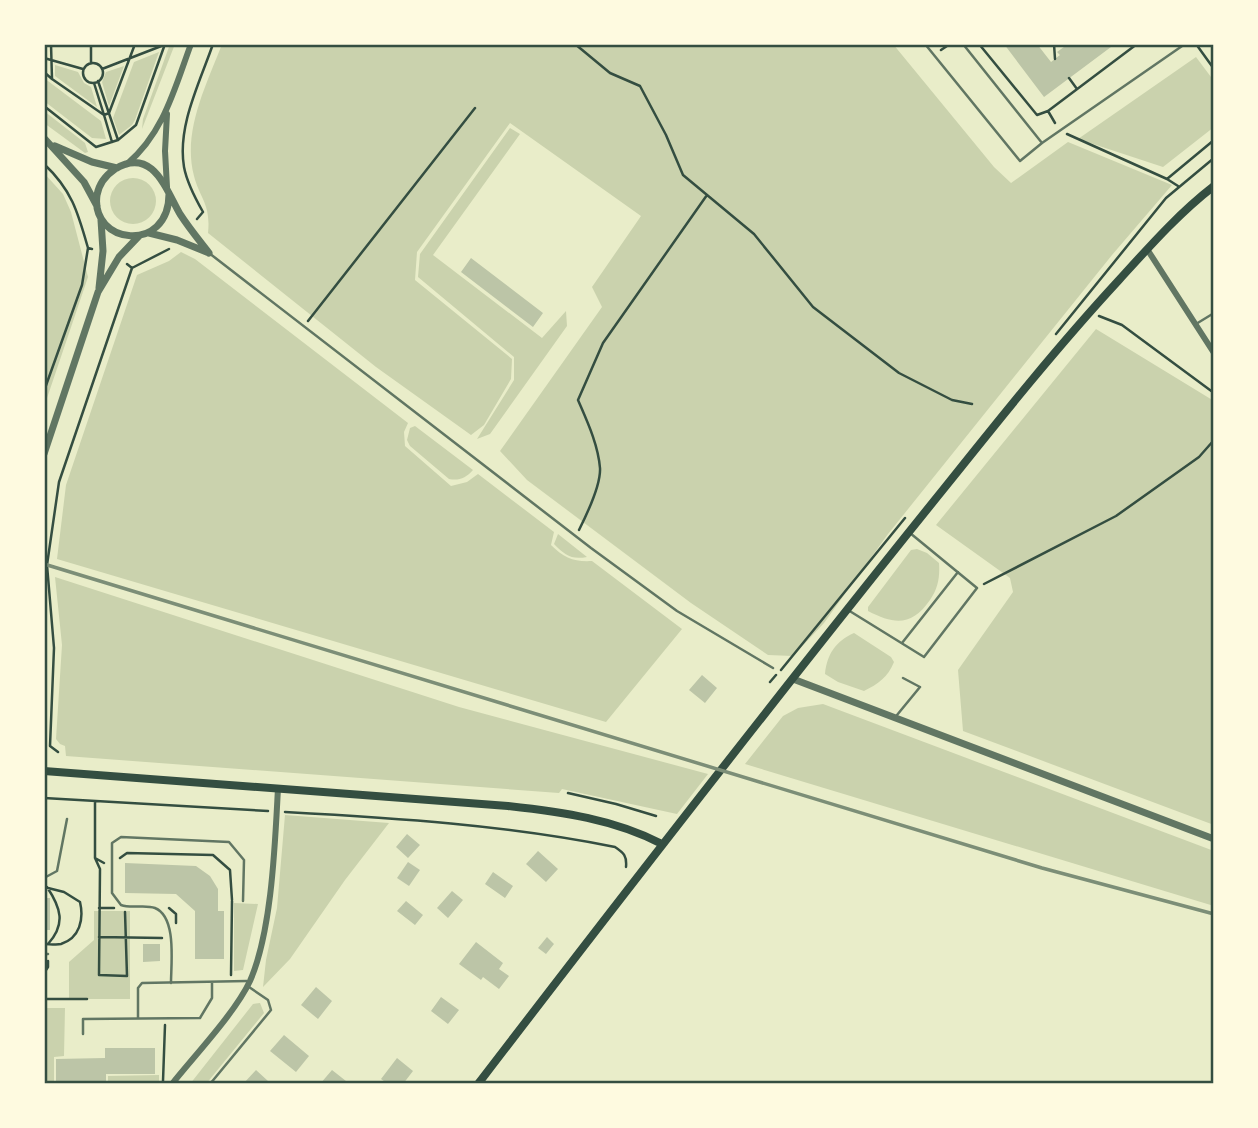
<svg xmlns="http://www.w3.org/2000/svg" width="1258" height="1128" font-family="'PT Sans Narrow',sans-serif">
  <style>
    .green { fill: #cad2ad }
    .building { fill: #bcc5a7 }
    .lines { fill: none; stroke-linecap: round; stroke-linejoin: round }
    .path { stroke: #344e41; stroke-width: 2.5 }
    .service { stroke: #617663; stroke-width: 2.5 }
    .minor { stroke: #617663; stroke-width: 6 }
    .tertiary { stroke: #617663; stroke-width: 7 }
    .secondary { stroke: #344e41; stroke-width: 8 }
    .rail { stroke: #7c8e77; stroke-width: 3.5 }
    .neatline { fill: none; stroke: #344e41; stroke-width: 2.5 }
  </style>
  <rect width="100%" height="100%" fill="#e9edc9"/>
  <!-- green -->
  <path class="green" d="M170 44H175L142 129 143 119Z
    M222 44H893L994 167 1011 183 1068 142 1172 185 1112 255 888 534 824 623 793 656 768 655 691 603 527 480 500 451 602 307 592 287 641 216 510 123 417 252 415 280 512 359 511 379 484 425 471 435 376 367 208 233C211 204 200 199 194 176 182 131 207 84 222 44Z
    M159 52 135 120 132 125 119 135 113 118 134 62Z
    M1196 57 1214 81V127L1163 167 1078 139Z
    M55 65 78 72 84 83 91 87 97 107 55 76Z
    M124 66 109 106 102 82 106 72Z
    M44 78 101 121 106 139 92 138 44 101Z
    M44 111 85 143 88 152 85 153 44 123Z
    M510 128 520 134 433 255 542 338 566 311 567 326 490 434 477 439 514 380V357L418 277 420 254Z
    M44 173 63 194 71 212 88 277 44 407Z
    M110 201a23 23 0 1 1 46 0a23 23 0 1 1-46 0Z
    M181 252 195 259 408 423 404 432 405 446 451 486 467 482 478 474 554 532 551 545C564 558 574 562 592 561L682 629 606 722 57 559 66 485 137 275 169 261Z
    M1096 329 1214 401V825L963 731 958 670 1013 592 1010 578 936 525Z
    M415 426 473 470C466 478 459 481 449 479L410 446 407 440 410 428Z
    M558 534 587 557C571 560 565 555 554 544Z
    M917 549 927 553 939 563C940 577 938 589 930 600 912 626 895 625 868 611V607L911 550Z
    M55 577 459 707 708 774 677 814 562 789 559 793 66 756 65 746 60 744 56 739 62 645Z
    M854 633 891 657 894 662C888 677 878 684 864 691L838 682 825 674C827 654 836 641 854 633Z
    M823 704 1214 851V906L745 764 783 716 798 708Z
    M285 815 389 823 345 880 290 959 263 987 266 960 277 908Z
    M234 903 258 904 243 970 234 971Z
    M94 911H130V999H69V962L94 940Z
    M260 1003 264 1013 206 1084H190L253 1004Z
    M47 1008H65L64 1056 54 1057V1084H44Z
    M159 1075V1084H108V1076Z"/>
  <!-- building -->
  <path class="building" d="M1004 44H1037L1051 62 1060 55 1057 52 1068 44H1115L1044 97Z
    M471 258 543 313 533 327 461 272Z
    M702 675 717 688 705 703 689 690Z
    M407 834 420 845 408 858 396 847Z
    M538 851 558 869 546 882 526 864Z
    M408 862 420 870 409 886 397 878Z
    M125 863 196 866 210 876 218 889V911H224V959H195V911L176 894 125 893Z
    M493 872 513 886 505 898 485 884Z
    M452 891 463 900 448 918 437 908Z
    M44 898H50V930H44Z
    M406 901 423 915 415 925 397 911Z
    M547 937 554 944 546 954 538 948Z
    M476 942 503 963 499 969 509 976 499 989 483 977 481 980 459 964Z
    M143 944H160V961L143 962Z
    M316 987 332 1001 318 1019 301 1005Z
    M441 997 459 1010 448 1024 431 1011Z
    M284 1035 309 1056 296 1072 270 1051Z
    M105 1048H155V1074H106V1084H56V1059L105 1058Z
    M397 1058 413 1071 403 1084H388L381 1079Z
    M256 1070 268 1081 265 1084H243Z
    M332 1070 346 1081 343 1084H320Z"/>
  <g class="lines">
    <!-- path -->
    <path class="path" d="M51 44 52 79 104 115 94 83
      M575 44 610 73 640 86 666 135 683 175 754 234 813 307 899 373 952 400 972 404
      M979 44 1037 115 1048 111 1055 123
      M1054 44 1055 59
      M1196 44 1214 69
      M91 45V63
      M941 50 950 44
      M44 58 83 69
      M83 73a10 10 0 1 1 20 0a10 10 0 1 1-20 0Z
      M102 69 164 45
      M44 72 52 79
      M1069 78 1077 89
      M98 81 118 140
      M44 106 96 147 118 140 136 125 165 44
      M1048 111 1137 44
      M1067 134 1167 179 1178 186
      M112 142 104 115 109 113 135 44
      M44 164C72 190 78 213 88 248L92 249
      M1167 179 1214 140
      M197 219 203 212C195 198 187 183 184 167 177 126 200 82 213 44
      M132 268 169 249
      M1099 316 1122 325 1214 393
      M308 321 475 108
      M1056 334 1166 198 1214 158
      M44 391 82 285 88 248
      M579 530C587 514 601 485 600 468 598 444 587 421 578 400L603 343 707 195
      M984 584 1116 516 1199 457 1214 440
      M781 670 905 518
      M770 682 776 675
      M58 752 50 746 54 648 47 565 59 482 132 268 127 264
      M568 793 616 804 656 816
      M44 798 268 811
      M95 802V858L104 863
      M285 812C396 818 506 825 615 847 624 853 627 856 626 867
      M95 858 100 869 99 975 127 976 125 912
      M120 858 127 853 213 855 230 870 232 900
      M44 887 64 892 80 902C84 919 80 938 61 944 57 945 49 944 44 944
      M47 887C61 908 66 924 48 944
      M99 908H114
      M169 908 176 914V923
      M99 937 162 938
      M44 973 48 967V961
      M231 975 232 901
      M44 999H87
      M163 1081 165 1025"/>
    <!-- service -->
    <path class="service" d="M925 44 1020 161 1042 143 1185 44
      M963 44 1042 143
      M209 253 591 548 677 611 773 668
      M1196 324 1214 313
      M848 610 924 657 977 588 910 533
      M902 643 958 572
      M897 715 920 687 903 678
      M44 878 57 871 67 819
      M44 954H48
      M171 983C171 963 177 917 155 908 145 904 132 909 121 905L112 893V843L121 837 229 842 244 860 243 901
      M138 1017V988L142 983 247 981
      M83 1034V1019L200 1018 212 998V983
      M210 1084 271 1010 268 1000 249 987"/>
    <!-- minor -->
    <path class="minor" d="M167 114 165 151 167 187
      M127 164C164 133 175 87 191 44
      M1147 249 1214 353
      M172 1084C195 1055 235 1013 250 981 272 931 275 843 278 788"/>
    <!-- tertiary -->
    <path class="tertiary" d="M44 138 84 182 97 206
      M55 146 92 162 117 168
      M169 194C169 254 90 245 97 195 99 184 106 175 115 169 153 146 166 190 180 214 189 228 199 240 209 253
      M149 233 177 240 209 253
      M99 288 103 251 101 220
      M44 454 98 292 119 257 139 236
      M793 679 1214 839"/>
    <!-- secondary -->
    <path class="secondary" d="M44 771 508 806C562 812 614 819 662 844
      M478 1084C632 883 787 683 946 486 1002 416 1058 346 1119 280 1149 247 1179 213 1214 186"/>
    <!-- rail -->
    <path class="rail" d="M44 564 1042 868 1214 914"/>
  </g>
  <!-- border -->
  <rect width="1258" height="1128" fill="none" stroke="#fefae0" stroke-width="91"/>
  <rect x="46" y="46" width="1166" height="1036" class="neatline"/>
</svg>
